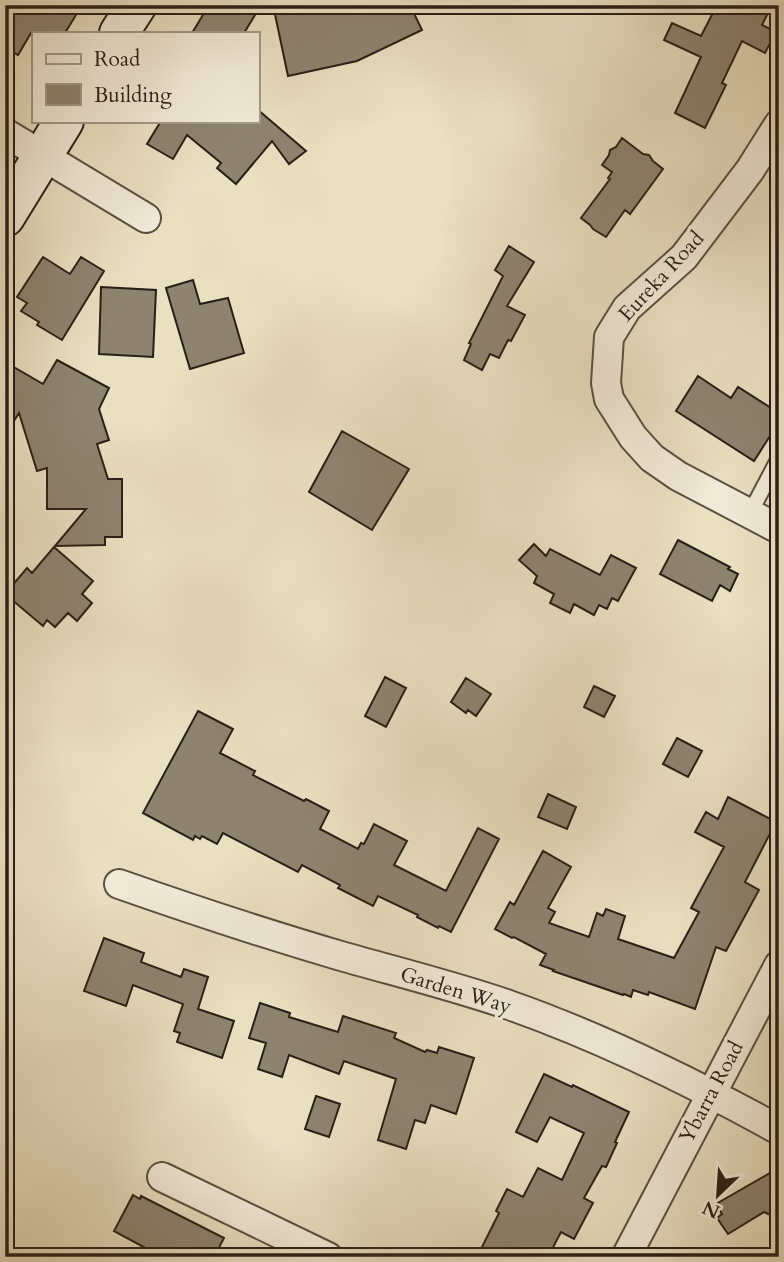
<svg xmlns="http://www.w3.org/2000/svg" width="784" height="1262" font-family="Cardo,serif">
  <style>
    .building { fill: #8d836f; stroke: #2a1f16; stroke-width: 2 }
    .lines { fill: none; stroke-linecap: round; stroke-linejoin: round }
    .lane-casing { stroke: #5a4f41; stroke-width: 18 }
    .street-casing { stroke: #5a4f41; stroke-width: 32 }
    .secondary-casing { stroke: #2a1f16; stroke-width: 42 }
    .lane { stroke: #f1ead7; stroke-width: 14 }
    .street { stroke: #f1ead7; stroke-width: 28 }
    .secondary { stroke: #f1ead7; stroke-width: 38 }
    .labels { text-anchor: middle; stroke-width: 7; stroke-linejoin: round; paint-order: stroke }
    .street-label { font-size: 21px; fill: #2a1f16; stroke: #f1ead7 }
  </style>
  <rect width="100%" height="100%" fill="#e9dfc1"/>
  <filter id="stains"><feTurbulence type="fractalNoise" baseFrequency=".00286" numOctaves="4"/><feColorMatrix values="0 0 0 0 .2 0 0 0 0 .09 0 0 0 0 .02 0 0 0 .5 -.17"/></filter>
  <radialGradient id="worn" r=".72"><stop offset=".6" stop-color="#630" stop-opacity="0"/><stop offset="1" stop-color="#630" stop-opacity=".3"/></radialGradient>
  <!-- building -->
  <path class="building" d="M17 5H82L65 33H31L18 55 5 47V25Z
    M209 5H261L244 33H192Z
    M273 5H410L422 30 357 61 288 76Z
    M717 5H772L762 25 776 32 765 53 742 41 722 83 726 85 705 128 675 113 701 57 664 40 672 23 701 36Z
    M257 109 306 151 289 164 272 141 236 184 217 168 221 163 187 135 173 159 147 144 161 121H257Z
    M622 138 643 154 649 155 653 161 663 169 630 214 625 210 606 237 593 229 590 225 581 218 610 179 608 178 612 172 602 165 609 155 610 150 616 147Z
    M509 246 534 262 507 306 525 315 511 341 508 340 499 358 490 354 482 370 464 360 471 344 469 343 503 276 495 270Z
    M43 257 70 274 81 257 104 271 62 340 37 325 39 322 21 311 27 303 17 297Z
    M193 280 200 304 228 298 244 353 190 369 166 288Z
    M101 287 156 290 153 357 99 354Z
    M57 360 109 388 99 409 109 440 97 444 108 479H122V537H105V545L55 546 86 509H47V468L37 471 19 413 5 435V362L43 384Z
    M698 376 731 398 738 387 779 413V422L754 461 676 411Z
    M342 431 409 469 372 530 309 492Z
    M678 540 730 567 728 569 738 574 730 591 720 585 712 601 660 574Z
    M534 544 546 556 550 549 600 575 611 555 636 568 618 601 612 598 607 609 599 605 594 615 574 604 570 613 550 603 554 594 534 583 537 576 519 560Z
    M54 547 93 581 82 594 92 603 77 621 68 613 55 627 47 620 43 626 5 594 27 568 32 573Z
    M385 677 406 688 386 727 365 716Z
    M466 678 491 694 476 716 468 710 466 713 451 702Z
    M594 686 615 696 604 717 584 707Z
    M198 711 233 729 220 753 255 771 253 775 304 801 306 799 329 811 320 829 358 849 361 843 364 844 374 824 407 841 394 865 446 891 478 828 499 839 451 932 439 926 438 928 417 917 418 915 378 896 373 906 338 888 340 885 302 865 298 872 223 833 217 844 202 836 200 839 195 836 193 840 143 813Z
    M677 738 702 751 688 777 663 764Z
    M548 794 576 807 567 829 538 817Z
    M728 797 776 822 745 882 759 890 726 951 716 947 695 1009 649 992 648 995 633 990 631 997 624 994 623 995 553 971 554 970 540 965 546 954 514 937 512 938 495 929 510 902 514 905 543 851 571 867 548 908 555 912 549 923 589 937 597 913 603 916 606 909 625 916 618 939 674 958 699 912 691 908 724 847 695 832 706 812 718 819Z
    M104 938 144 953 141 962 181 977 184 969 208 977 198 1009 234 1021 222 1058 177 1042 180 1033 174 1031 183 1004 133 985 126 1006 84 991Z
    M260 1003 290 1013 289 1017 338 1032 343 1016 396 1033 394 1038 425 1052 427 1050 437 1053 439 1047 474 1058 456 1114 431 1105 425 1123 415 1120 406 1149 378 1140 396 1079 344 1061 339 1074 289 1055 282 1077 258 1069 266 1043 249 1038Z
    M544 1074 572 1087 573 1085 629 1112 615 1142 617 1143 606 1167 602 1166 584 1198 593 1203 574 1239 561 1232 548 1257H477L499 1213 496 1211 507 1189 523 1197 538 1168 562 1180 584 1133 550 1117 537 1142 516 1132Z
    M316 1096 340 1104 329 1137 305 1129Z
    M770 1173 773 1179 779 1182V1219L764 1212 728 1234 717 1218 722 1214 716 1204Z
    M133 1195 140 1199 141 1196 224 1238 214 1257H162L114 1231Z"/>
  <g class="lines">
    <!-- lane casing -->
    <g class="lane-casing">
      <path id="lane" d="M750 513 779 458"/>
    </g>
    <!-- street casing -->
    <g class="street-casing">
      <path id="street" d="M779 124 750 170 684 257 627 308 609 337 606 383 609 399 633 437 652 458 678 476 779 529
        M5 133 146 218
        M119 884C193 910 266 934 341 956 397 972 454 986 509 1005 603 1038 692 1082 779 1130
        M162 1177 328 1257
        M626 1257 779 965"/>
    </g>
    <!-- secondary casing -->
    <g class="secondary-casing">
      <path id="secondary" d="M119 33 137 5
        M5 217 64 121"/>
    </g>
    <!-- lane -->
    <use href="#lane" class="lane"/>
    <!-- street -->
    <use href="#street" class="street"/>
    <!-- secondary -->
    <use href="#secondary" class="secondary"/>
  </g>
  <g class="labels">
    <!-- street labels -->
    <g class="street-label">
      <text transform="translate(661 276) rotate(-47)" y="7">Eureka Road</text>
      <text transform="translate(456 990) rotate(17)" y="7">Garden Way</text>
      <text transform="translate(711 1092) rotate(-62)" y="7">Ybarra Road</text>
    </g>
  </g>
  <!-- margin -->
  <rect width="784" height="1262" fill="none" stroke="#e9dfc1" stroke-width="28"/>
  <rect x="7" y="7" width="770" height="1248" fill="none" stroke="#2a1f16" stroke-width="3.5"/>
  <rect x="14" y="14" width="756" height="1234" fill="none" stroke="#2a1f16" stroke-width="2"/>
  <!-- legend -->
  <rect x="32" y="32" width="228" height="91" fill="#f1ead7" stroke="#a1998a" stroke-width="2"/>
  <rect x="46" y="54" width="35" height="10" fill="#f1ead7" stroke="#a1998a" stroke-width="2"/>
  <text x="94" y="66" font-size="21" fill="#2a1f16">Road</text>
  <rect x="46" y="84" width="35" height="21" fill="#8d836f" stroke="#a1998a" stroke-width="2"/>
  <text x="94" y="102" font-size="21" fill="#2a1f16">Building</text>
  <!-- north arrow -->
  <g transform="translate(718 1195) rotate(205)" stroke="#f1ead7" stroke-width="5" paint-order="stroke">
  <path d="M0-5L12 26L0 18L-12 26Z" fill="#2a1f16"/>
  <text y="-10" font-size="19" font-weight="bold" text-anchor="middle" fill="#2a1f16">N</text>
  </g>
  <rect width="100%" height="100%" filter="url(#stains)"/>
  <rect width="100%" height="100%" fill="url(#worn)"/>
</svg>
